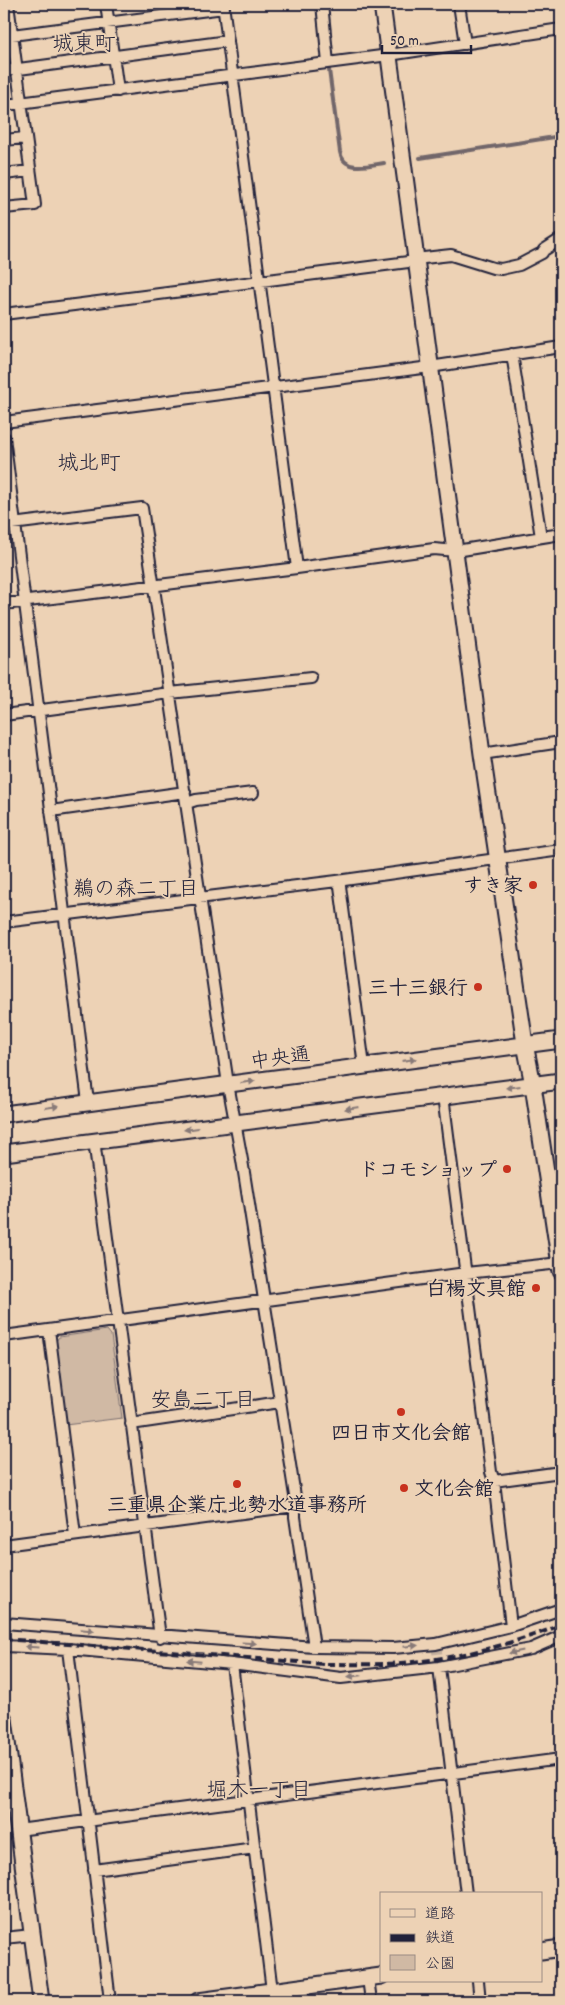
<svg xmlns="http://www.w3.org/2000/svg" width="565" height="2005" font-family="Dekko,'Klee One',sans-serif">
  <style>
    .green { fill: #d0b9a4; stroke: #796e70 }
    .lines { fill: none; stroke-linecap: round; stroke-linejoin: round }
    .stream { stroke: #71666a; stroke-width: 4 }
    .street-tunnel { stroke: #c4af9d; stroke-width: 10; stroke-dasharray: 10 5; stroke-linecap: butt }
    .street-casing { stroke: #22223b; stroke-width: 14 }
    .secondary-casing { stroke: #22223b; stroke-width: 19 }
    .street { stroke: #edd2b5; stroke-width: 10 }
    .secondary { stroke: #edd2b5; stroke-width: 15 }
    .rail { stroke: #22223b; stroke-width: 4; stroke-dasharray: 8 4; stroke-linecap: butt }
    .oneway { fill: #887a78 }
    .poi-dot { fill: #c8321e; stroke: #edd2b5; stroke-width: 2 }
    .labels { text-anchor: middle; stroke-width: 4; stroke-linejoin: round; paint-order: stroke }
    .poi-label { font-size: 20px; font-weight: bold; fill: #22223b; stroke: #edd2b5; text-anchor: end }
    .street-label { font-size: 20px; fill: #22223b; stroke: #edd2b5 }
    .neighbourhood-label { font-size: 21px; fill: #22223b; stroke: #edd2b5 }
  </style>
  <rect width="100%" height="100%" fill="#edd2b5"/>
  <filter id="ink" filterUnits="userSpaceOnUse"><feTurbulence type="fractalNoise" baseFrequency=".02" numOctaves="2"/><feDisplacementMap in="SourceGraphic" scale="10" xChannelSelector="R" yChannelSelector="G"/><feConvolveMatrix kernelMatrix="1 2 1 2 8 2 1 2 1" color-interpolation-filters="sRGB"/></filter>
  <g filter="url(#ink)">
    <!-- green -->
    <path class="green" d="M107 1330 111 1335 122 1418 65 1425 56 1341 59 1337Z"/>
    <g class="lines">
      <!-- stream -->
      <path class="stream" d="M329 70 340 152C344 173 369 165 384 163
        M420 158 561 136"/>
      <!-- street-tunnel -->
      <path class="street-tunnel" d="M436 1644 439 1667"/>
      <!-- street casing -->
      <g class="street-casing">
        <path id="street" d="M106 4 118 91
          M223 4 297 568
          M322 4 328 63
          M459 4 465 44
          M4 36 224 8
          M4 71 228 41
          M4 105 389 55 561 29
          M4 140 25 138
          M4 174 30 171
          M4 208 35 205 8 4
          M415 259 451 255 493 268 501 269 519 265 542 253 544 250 561 239
          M4 314 416 261
          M512 354 541 537
          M4 422 430 367 561 347
          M4 437 88 1102
          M4 525 142 508 228 1084 242 1160 295 1496V1517L314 1647
          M4 604 297 568 434 549 456 551 561 534
          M4 715 170 693 311 678
          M482 754 561 742
          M187 803 196 800 253 793
          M51 811 185 792
          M337 881 340 886 364 1066
          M4 922 337 881 561 850
          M443 1096 491 1472 494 1481 511 1626
          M94 1140 160 1637
          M49 1330 75 1535
          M4 1336 466 1273 560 1263
          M131 1424 280 1402
          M494 1481 561 1472
          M4 1545 295 1506
          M4 1623 314 1647 393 1648 436 1644 511 1626 561 1609
          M4 1646 68 1649 232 1664 341 1678 439 1667 531 1649 561 1636
          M68 1649 110 2001
          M232 1664 272 1991
          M439 1667 466 1894
          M18 1830 561 1759
          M94 1870 255 1848
          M4 1938 32 1935
          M368 1978 371 2001
          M478 1981 480 2001"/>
      </g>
      <!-- secondary casing -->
      <g class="secondary-casing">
        <path id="secondary" d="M382 4 482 754 525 1044 533 1085 561 1271
          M4 1114 561 1040
          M4 1153 561 1081
          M4 1719 41 2001
          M541 1951 561 1948
          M198 2001 381 1976"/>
      </g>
      <!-- street -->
      <use href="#street" class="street"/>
      <!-- secondary -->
      <use href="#secondary" class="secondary"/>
      <!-- rail -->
      <path class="rail" d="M4 1639 324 1664C350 1664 376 1665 401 1663 456 1659 510 1645 561 1625"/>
    </g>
    <!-- one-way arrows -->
    <defs><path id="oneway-solid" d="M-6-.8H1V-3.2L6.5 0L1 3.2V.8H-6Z" transform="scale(1.25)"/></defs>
    <g class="oneway">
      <use href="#oneway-solid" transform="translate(409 1060) rotate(-8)"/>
      <use href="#oneway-solid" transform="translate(248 1082) rotate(-8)"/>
      <use href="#oneway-solid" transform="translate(513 1087) rotate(173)"/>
      <use href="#oneway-solid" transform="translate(52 1107) rotate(-8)"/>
      <use href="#oneway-solid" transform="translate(352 1108) rotate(172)"/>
      <use href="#oneway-solid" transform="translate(191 1129) rotate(173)"/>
      <use href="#oneway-solid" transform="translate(87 1630) rotate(5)"/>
      <use href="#oneway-solid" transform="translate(249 1643) rotate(4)"/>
      <use href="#oneway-solid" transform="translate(411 1646) rotate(-6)"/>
      <use href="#oneway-solid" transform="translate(32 1647) rotate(-176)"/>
      <use href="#oneway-solid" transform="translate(516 1652) rotate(169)"/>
      <use href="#oneway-solid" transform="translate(194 1661) rotate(-175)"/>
      <use href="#oneway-solid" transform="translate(355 1676) rotate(174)"/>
    </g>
  </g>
  <!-- markers -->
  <g class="poi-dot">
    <circle cx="533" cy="885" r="5"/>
    <circle cx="478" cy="987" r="5"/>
    <circle cx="507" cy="1169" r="5"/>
    <circle cx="536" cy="1288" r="5"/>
    <circle cx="401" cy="1412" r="5"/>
    <circle cx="237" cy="1484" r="5"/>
    <circle cx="404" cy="1488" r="5"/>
  </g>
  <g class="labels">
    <!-- poi labels -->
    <g class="poi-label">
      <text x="523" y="892">すき家</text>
      <text x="468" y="994">三十三銀行</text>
      <text x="497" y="1176">ドコモショップ</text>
      <text x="526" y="1295">白楊文具館</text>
      <text x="401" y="1439" text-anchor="middle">四日市文化会館</text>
      <text x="414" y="1495" text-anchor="start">文化会館</text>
      <text x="237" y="1511" text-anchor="middle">三重県企業庁北勢水道事務所</text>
    </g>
    <!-- street labels -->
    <g class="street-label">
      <text transform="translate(280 1057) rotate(-8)" y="7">中央通</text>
    </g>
    <!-- neighbourhood labels -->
    <g class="neighbourhood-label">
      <text x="84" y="50">城東町</text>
      <text x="89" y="469">城北町</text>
      <text x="136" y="895">鵜の森二丁目</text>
      <text x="203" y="1406">安島二丁目</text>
      <text x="259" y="1796">堀木一丁目</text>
    </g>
  </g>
  <!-- margin -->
  <rect width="565" height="2005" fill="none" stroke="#edd2b5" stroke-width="20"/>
  <rect x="10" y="10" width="545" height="1985" fill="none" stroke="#22223b" stroke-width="2" filter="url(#ink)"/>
  <!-- legend -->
  <rect x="380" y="1892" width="162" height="90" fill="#edd2b5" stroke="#9c8c84"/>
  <rect x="390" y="1909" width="25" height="8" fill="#edd2b5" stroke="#9c8c84"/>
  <text x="425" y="1918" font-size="15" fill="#22223b">道路</text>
  <rect x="390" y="1934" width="25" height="8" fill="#22223b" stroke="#9c8c84"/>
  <text x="425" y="1942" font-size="15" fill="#22223b">鉄道</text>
  <rect x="390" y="1955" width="25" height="15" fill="#d0b9a4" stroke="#9c8c84"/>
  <text x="425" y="1968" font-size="15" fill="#22223b">公園</text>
  <!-- scale -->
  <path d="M382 45v8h89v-8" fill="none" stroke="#22223b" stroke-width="2.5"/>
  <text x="390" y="45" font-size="15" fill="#22223b" stroke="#edd2b5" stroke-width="4" paint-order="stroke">50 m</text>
</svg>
